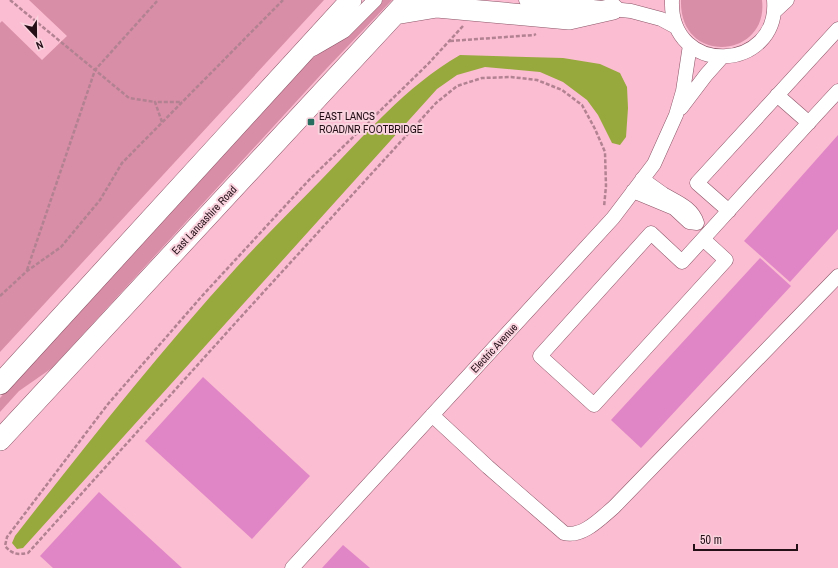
<svg xmlns="http://www.w3.org/2000/svg" width="838" height="568" font-family="'Archivo Narrow',sans-serif">
  <style>
    .green { fill: #d88ea6 }
    .water { fill: #97a93c }
    .building { fill: #e086c6 }
    .lines { fill: none; stroke-linecap: round; stroke-linejoin: round }
    .minor-casing { stroke: #8b5567; stroke-width: 15 }
    .highway-casing { stroke: #8b5567; stroke-width: 22 }
    .path { stroke: #b28292; stroke-width: 2.5; stroke-dasharray: 4 2; stroke-linecap: butt }
    .minor { stroke: #fff; stroke-width: 14 }
    .highway { stroke: #fff; stroke-width: 21 }
    .poi-dot { fill: #286c5f; stroke: #f9d3de; stroke-width: 1.5 }
    .labels { text-anchor: middle; stroke-width: 4; stroke-linejoin: round; paint-order: stroke }
    .poi-label { font-size: 11px; fill: #240f17; stroke: #f9d3de; text-anchor: start }
    .street-label { font-size: 11px; fill: #240f17; stroke: #f9d3de }
  </style>
  <rect width="100%" height="100%" fill="#fbbdd1"/>
  <!-- green -->
  <path class="green" d="M29 0H324L0 352V23L2 21 42 60 67 36Z
    M383 0H392L327 68 52 368 19 391 0 412V398L307 62 351 32Z
    M681 0H762C769 59 679 66 681 0Z"/>
  <!-- water -->
  <path class="water" d="M460 55 563 58 600 64 620 73 627 87 628 108 626 137 620 145 612 143 598 115 587 100 563 82 540 72 485 67 457 75 437 89 23 548 17 549 12 543 15 536C86 445 158 354 236 268 263 238 293 209 321 180 364 136 406 86 460 55Z"/>
  <!-- building -->
  <path class="building" d="M838 135V229L790 282 744 241Z
    M760 258 791 286 641 448 611 420Z
    M203 377 310 476 252 539 145 441Z
    M99 492 182 568H53L40 556Z
    M343 545 370 568H322Z"/>
  <g class="lines">
    <!-- minor casing -->
    <g class="minor-casing">
      <path id="minor" d="M526 0 631 11 661 19 676 27
        M672 0C669 78 780 72 774 0
        M774 12 787 0
        M313 49 344 31 375 0
        M777 95 809 123
        M681 108 706 75 722 57
        M633 191 674 208 689 222 697 223C692 207 676 202 663 194 656 189 649 184 642 179
        M729 211 697 183 838 29
        M703 239 726 260 594 405 540 356 651 233 682 262C734 205 785 148 838 91
        M432 415 488 467 564 533C582 538 600 519 614 507L838 276
        M292 568 613 218 654 164 676 115 683 91 690 45"/>
    </g>
    <!-- highway casing -->
    <g class="highway-casing">
      <path id="highway" d="M395 14 437 7 569 19 613 9
        M0 384 351 0
        M0 440 408 0"/>
    </g>
    <!-- path -->
    <path class="path" d="M10 0 129 98 155 102
      M463 26 428 64 309 180 202 296 108 404 7 537 5 546C12 554 17 555 28 553L239 319 436 103 457 86 482 78 511 77 537 80 562 90 582 105 595 129 605 152 606 186 604 207
      M450 41 534 35 536 34
      M162 122 155 102H182
      M27 270 95 70 158 0
      M0 296 27 271 61 247 100 200 122 163 283 0"/>
    <!-- minor -->
    <use href="#minor" class="minor"/>
    <!-- highway -->
    <use href="#highway" class="highway"/>
  </g>
  <!-- markers -->
  <rect class="poi-dot" x="307" y="118" width="8" height="8" rx="2"/>
  <g class="labels">
    <!-- poi labels -->
    <g class="poi-label">
      <text x="319" y="120">EAST LANCS<tspan x="319" dy="13">ROAD/NR FOOTBRIDGE</tspan></text>
    </g>
    <!-- street labels -->
    <g class="street-label">
      <text transform="translate(204 220) rotate(-47)" y="4">East Lancashire Road</text>
      <text transform="translate(494 348) rotate(-47)" y="4">Electric Avenue</text>
    </g>
  </g>
  <!-- north arrow -->
  <g transform="translate(36 36) rotate(158)" stroke="#f9d3de" stroke-width="3" paint-order="stroke">
  <path d="M0-3L7 15L0 10L-7 15Z" fill="#240f17"/>
  <text y="-6" font-size="11" font-weight="bold" text-anchor="middle" fill="#240f17">N</text>
  </g>
  <!-- scale -->
  <path d="M694 544v6h103v-6" fill="none" stroke="#240f17" stroke-width="2"/>
  <text x="700" y="544" font-size="12" fill="#240f17" stroke="#f9d3de" stroke-width="3" paint-order="stroke">50 m</text>
</svg>
